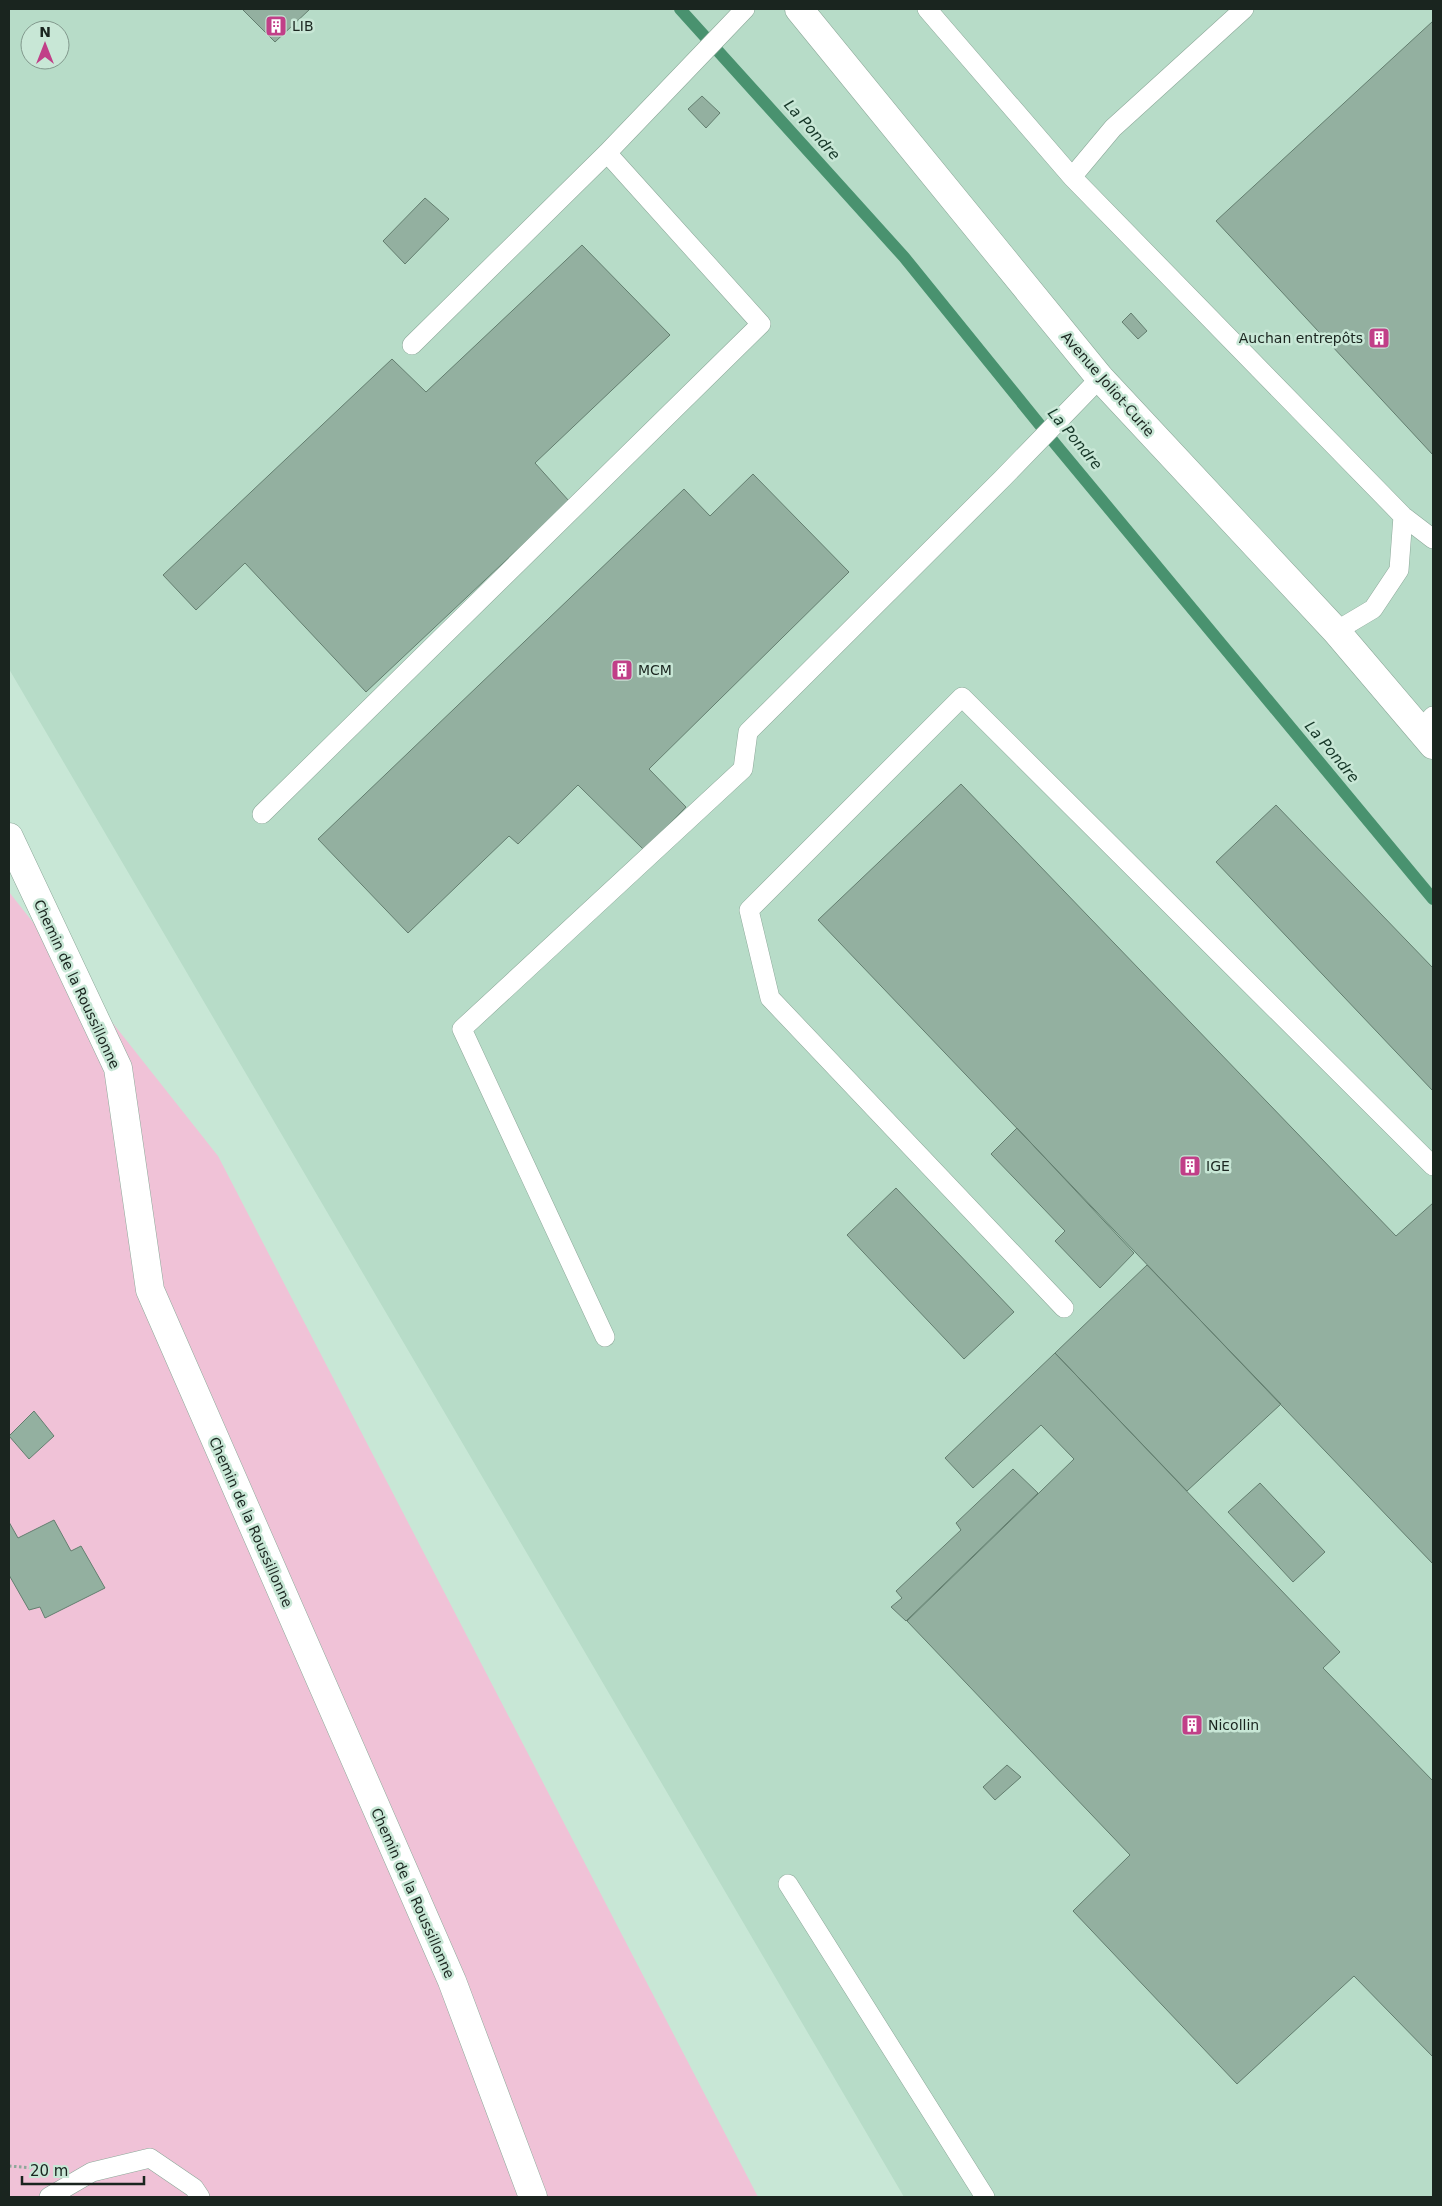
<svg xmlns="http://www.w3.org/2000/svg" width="1442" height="2206" font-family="'DejaVu Sans',sans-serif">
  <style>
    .built { fill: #b7dcc8; fill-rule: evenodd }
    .green { fill: #f0c2d7 }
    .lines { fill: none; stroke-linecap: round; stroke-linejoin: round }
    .stream { stroke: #49926f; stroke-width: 12 }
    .building { fill: #93b0a0; stroke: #637e6f }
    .lane-casing { stroke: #8ca899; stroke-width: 20 }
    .street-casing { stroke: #8ca899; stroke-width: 29 }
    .secondary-casing { stroke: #8ca899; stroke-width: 29 }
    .path { stroke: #8fa89a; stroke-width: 3; stroke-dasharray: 2.5 2.5; stroke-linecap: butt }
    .lane { stroke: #fff; stroke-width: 19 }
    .street { stroke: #fff; stroke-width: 28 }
    .secondary { stroke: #fff; stroke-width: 28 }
    .labels { text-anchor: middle; stroke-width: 5; stroke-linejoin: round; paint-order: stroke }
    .poi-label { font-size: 14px; fill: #1a251f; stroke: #c8e7d6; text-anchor: start }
    .street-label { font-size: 14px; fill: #1a251f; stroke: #c8e7d6 }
    .water-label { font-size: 15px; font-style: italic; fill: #163728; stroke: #c8e7d6 }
  </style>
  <rect width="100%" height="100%" fill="#c8e7d6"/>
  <!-- built -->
  <path class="built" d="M9 9H1433V2197H904L9 669ZM30 30H60V60H30Z"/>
  <!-- green -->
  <path class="green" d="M9 892 218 1156 758 2197H9Z"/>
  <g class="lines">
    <!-- stream -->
    <path class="stream" d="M680 9 904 257 1057 446 1433 899"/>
  </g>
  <!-- building -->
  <path class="building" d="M242 9H310L275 42Z
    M1433 21V455L1216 221Z
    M702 96 720 113 706 128 688 109Z
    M425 198 449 219 405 264 383 241Z
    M582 245 670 335 535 463 569 501 366 692 245 563 196 610 163 575 392 359 426 392Z
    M1131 313 1147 331 1138 339 1122 322Z
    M753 474 849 572 649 769 686 807 644 850 578 785 518 844 509 836 408 933 318 839 684 489 710 516Z
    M961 784 1396 1236 1433 1203V1564L818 920Z
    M1276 805 1433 968V1091L1216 862Z
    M1017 1128 1134 1253 1100 1288 1055 1241 1065 1231 991 1154Z
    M896 1188 1014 1312 964 1359 847 1235Z
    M1147 1265 1281 1404 1187 1491 1055 1353Z
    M1055 1353 1340 1652 1323 1668 1433 1781V2057L1354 1976 1237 2084 1073 1911 1130 1855 907 1621 1074 1459 1041 1425 973 1488 945 1458Z
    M34 1411 54 1436 29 1459 9 1436Z
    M1013 1469 1038 1493 906 1621 891 1607 902 1598 896 1591 961 1530 956 1523Z
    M1260 1483 1325 1552 1293 1582 1228 1512Z
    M54 1520 71 1551 81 1546 105 1588 45 1618 40 1607 29 1610 9 1575V1522L18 1538Z
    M1007 1765 1021 1777 995 1800 983 1787Z"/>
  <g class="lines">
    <!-- lane casing -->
    <g class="lane-casing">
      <path id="lane" d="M927 9 1072 177
        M1244 9 1113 128 1072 177 1403 516 1433 539
        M412 345 607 153 745 9
        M1336 631 1373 609 1399 570 1403 516
        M1420 730 1433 716
        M262 814 761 324 607 153
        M1064 1308 770 998 749 910 962 697 1433 1166
        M605 1337 462 1029 743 769 748 732 1002 479 1100 378
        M788 1884 985 2197
        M49 2197 92 2172 150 2158 194 2188 200 2197"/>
    </g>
    <!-- street casing -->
    <g class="street-casing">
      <path id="street" d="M9 837 118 1068 150 1290 452 1981 533 2197"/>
    </g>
    <!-- secondary casing -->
    <g class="secondary-casing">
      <path id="secondary" d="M799 9 1100 378 1336 631 1433 745"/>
    </g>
    <!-- path -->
    <path class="path" d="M9 2166 34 2168"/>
    <!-- lane -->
    <use href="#lane" class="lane"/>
    <!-- street -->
    <use href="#street" class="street"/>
    <!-- secondary -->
    <use href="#secondary" class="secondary"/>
  </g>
  <!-- icons -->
  <defs>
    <g id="building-square" transform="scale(1.125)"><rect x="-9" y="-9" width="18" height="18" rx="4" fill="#c13f88" stroke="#c8e7d6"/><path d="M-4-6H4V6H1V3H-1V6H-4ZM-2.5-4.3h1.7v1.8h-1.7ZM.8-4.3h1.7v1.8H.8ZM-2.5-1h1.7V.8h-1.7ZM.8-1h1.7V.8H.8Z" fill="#fff"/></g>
  </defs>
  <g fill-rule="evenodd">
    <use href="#building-square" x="276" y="26"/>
    <use href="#building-square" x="1379" y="338"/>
    <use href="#building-square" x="622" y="670"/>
    <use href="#building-square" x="1190" y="1166"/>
    <use href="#building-square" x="1192" y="1725"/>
  </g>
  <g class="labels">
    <!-- poi labels -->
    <g class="poi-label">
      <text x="292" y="31">LIB</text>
      <text x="1363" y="343" text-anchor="end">Auchan entrepôts</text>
      <text x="638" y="675">MCM</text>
      <text x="1206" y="1171">IGE</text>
      <text x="1208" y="1730">Nicollin</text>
    </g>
    <!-- street labels -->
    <g class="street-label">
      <text transform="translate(1108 384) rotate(49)" y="5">Avenue Joliot-Curie</text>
      <text transform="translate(77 984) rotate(65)" y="5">Chemin de la Roussillonne</text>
      <text transform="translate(251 1522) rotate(66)" y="5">Chemin de la Roussillonne</text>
      <text transform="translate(413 1893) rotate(66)" y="5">Chemin de la Roussillonne</text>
    </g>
    <!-- water labels -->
    <g class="water-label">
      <text transform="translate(812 130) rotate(48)" y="5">La Pondre</text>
      <text transform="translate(1075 439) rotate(50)" y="5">La Pondre</text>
      <text transform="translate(1332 752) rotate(50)" y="5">La Pondre</text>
    </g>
  </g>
  <!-- border -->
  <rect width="1442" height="2206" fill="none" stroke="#1a251f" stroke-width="20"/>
  <!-- north arrow -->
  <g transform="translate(45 45)"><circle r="24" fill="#c8e7d6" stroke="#82998d"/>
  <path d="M0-4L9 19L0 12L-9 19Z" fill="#c13f88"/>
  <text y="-8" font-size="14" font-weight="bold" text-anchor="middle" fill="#1a251f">N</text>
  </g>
  <!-- scale -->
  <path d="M22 2176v8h122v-8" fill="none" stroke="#1a251f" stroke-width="2.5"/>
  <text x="30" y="2176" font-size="15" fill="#1a251f" stroke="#c8e7d6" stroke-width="4" paint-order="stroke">20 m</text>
</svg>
